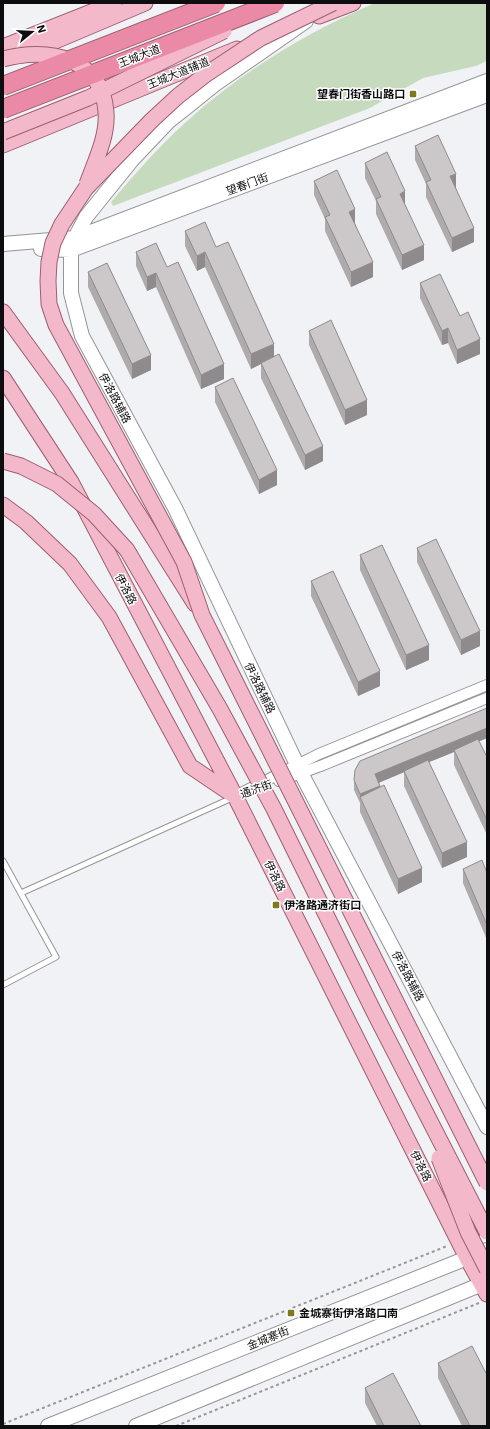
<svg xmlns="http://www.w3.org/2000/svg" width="490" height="1429" font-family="'IBM Plex Sans','Noto Sans SC',sans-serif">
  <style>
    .green { fill: #c6dbbe }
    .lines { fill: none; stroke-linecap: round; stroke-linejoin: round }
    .lane-casing { stroke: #959599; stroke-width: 7 }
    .street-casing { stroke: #959599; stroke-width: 12 }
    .secondary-casing { stroke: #959599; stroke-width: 16 }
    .primary-casing { stroke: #9d5e71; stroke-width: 17 }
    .path { stroke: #96979a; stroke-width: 2; stroke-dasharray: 3 3; stroke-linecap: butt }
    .lane { stroke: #fff; stroke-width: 5 }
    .street { stroke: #fff; stroke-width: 10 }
    .secondary { stroke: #fff; stroke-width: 14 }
    .primary { stroke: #f3b9ca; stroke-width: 15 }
    .primary-bridge-casing { stroke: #9d5e71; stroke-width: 17; stroke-linecap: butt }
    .highway-bridge-casing { stroke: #9d5e71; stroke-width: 20; stroke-linecap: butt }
    .primary-bridge { stroke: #f3b9ca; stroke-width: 15 }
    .highway-bridge { stroke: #eb8aa6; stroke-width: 18 }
    .wall { fill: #afabad }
    .shaded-wall { fill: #8f8b8d }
    .building { fill: #ccc7c9; stroke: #8f8b8d }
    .poi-dot { fill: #7e791e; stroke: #fff; stroke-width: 1.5 }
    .labels { text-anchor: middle; stroke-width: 3; stroke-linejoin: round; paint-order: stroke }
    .street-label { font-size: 11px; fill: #0d0d0f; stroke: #fff }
    .poi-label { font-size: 11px; font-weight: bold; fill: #0d0d0f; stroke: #fff; text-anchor: start }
  </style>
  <rect width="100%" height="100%" fill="#f1f2f6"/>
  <!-- green -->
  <path class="green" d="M375 3H487V61L476 66 423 78 370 108 113 206 111 202C135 174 159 146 186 122 241 72 307 32 375 3Z"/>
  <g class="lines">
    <!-- lane casing -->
    <g class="lane-casing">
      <path id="lane" d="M3 861 56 957 3 985
        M21 893 232 798"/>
    </g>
    <!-- street casing -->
    <g class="street-casing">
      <path id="street" d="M279 781 323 765 487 698
        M235 796 319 754 487 685"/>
    </g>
    <!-- secondary casing -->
    <g class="secondary-casing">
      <path id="secondary" d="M306 21 214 85 188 106 169 121 132 160 86 217 75 238 71 250V293L82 336 175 508 301 773 487 1127
        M3 244 75 238 487 81
        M41 249 71 250 487 95
        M48 1426 487 1250
        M136 1426 487 1282"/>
    </g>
    <!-- primary casing -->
    <g class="primary-casing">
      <path id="primary" d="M319 16 353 3
        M3 47 114 3
        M22 55 145 3
        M3 145 237 49
        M3 312 62 393 195 604
        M3 378 71 482 235 796 467 1258 487 1294
        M3 505 26 522 70 564 109 617 190 766 233 795"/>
    </g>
    <!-- path -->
    <path class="path" d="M3 1424 447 1246
      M176 1426 479 1303"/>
    <!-- lane -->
    <use href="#lane" class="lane"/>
    <!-- street -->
    <use href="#street" class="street"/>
    <!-- secondary -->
    <use href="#secondary" class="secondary"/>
    <!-- primary -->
    <use href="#primary" class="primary"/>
    <!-- primary-bridge casing -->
    <g class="primary-bridge-casing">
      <path id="primary-bridge" d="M333 3 261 38 205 75 178 96 152 120 86 188 62 224 53 243 49 262 48 281 49 304 56 325 184 562 202 615 487 1183
        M3 59C48 47 102 57 106 112 108 136 95 162 87 184
        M3 132 88 98 224 31
        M3 461 21 466 57 484 94 514 127 550 220 709 274 809 374 1012 487 1232
        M439 1158 468 1232 487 1269"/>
    </g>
    <!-- highway-bridge casing -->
    <g class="highway-bridge-casing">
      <path id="highway-bridge" d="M3 86 216 3
        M3 109 275 3"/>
    </g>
    <!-- primary-bridge -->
    <use href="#primary-bridge" class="primary-bridge"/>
    <!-- highway-bridge -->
    <use href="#highway-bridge" class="highway-bridge"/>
  </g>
  <!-- wall -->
  <path class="wall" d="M415 146 456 188 474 242 452 252 426 197V184L415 160Z
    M365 163 405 206 424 260 402 270 376 214V201L365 178Z
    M314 181 355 223 373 277 351 287 325 231V219L314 195Z
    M185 231 216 247 274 357 323 461 305 470 261 378V364L251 369 205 267 197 271 185 246Z
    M136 252 167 267 224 379 201 389 156 287 147 291 136 266Z
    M88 272 151 370 132 379 88 287Z
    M420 283 460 316 480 354 457 364 448 343 442 345 420 298Z
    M309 331 367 415 345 425 309 345Z
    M215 387 277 485 259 494 215 402Z
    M417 548 480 646 461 655 417 562Z
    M360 555 429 660 406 670 360 570Z
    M311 581 380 686 358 696 311 596Z
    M487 708V738L479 741 487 757V835L454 765V752L429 762 467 857 442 868 404 786V772L379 783 380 787 422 882 398 894 360 812V803L354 790V780Z
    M463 869 487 873V940L463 883Z
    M486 1038H487V1055L486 1053Z
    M438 1363 487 1426H462L438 1378Z
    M365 1388 421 1426H377L365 1403Z"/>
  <!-- shaded-wall -->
  <path class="shaded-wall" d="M456 174V188L450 191V176Z
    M405 191V206L400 208V194Z
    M355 209V223L349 226V212Z
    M474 228V242L452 252V238Z
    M424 245V260L402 270V255Z
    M205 252V267L197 271V256Z
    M373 262V277L351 287V272Z
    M156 273V287L147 291V277Z
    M448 328V343L442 345V331Z
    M480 339V354L457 364V350Z
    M274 344V359L261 363V364L251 369V354Z
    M151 355V370L132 379V364Z
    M224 364V379L201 389V375Z
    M367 400V415L345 425V410Z
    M323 446V461L305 470V455Z
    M277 470V485L259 494V480Z
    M480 631V646L461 655V640Z
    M429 645V660L406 670V655Z
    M380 671V686L358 696V682Z
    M487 728V738L455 752 454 750V752L375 784V774Z
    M380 786V797L360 799V794Z
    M467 842V857L442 868V853Z
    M422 868V882L398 894V879Z"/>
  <!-- building -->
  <path class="building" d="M438 135 456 174 450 176 474 228 452 238 426 182 431 180 415 146Z
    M387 152 405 191 400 194 424 245 402 255 376 199 381 197 365 163Z
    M337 170 355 209 349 212 373 262 351 272 325 217 330 215 314 181Z
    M205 222 216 247 228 242 274 344 251 354 205 252 197 256 185 231Z
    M156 243 167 267 178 262 224 364 201 375 156 273 147 277 136 252Z
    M107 263 151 355 132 364 88 272Z
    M440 274 460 316 468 312 480 339 457 350 448 328 442 331 420 283Z
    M331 320 367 400 345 410 309 331Z
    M279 354 323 446 305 455 261 363Z
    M233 378 277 470 259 480 215 387Z
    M436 539 480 631 461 640 417 548Z
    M382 545 429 645 406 655 360 555Z
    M333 571 380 671 358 682 311 581Z
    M487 708V728L375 774 380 786 360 794 354 780 355 770 360 761Z
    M478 739 487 757V820L454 750Z
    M428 760 467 842 442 853 404 771Z
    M384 785 422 868 398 879 360 797Z
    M482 860 487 873V925L463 869Z
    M472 1346 487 1375V1426H470L438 1363Z
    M393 1373 421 1426H384L365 1388Z"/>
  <!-- markers -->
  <g class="poi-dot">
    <rect x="409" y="90" width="8" height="8" rx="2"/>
    <rect x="272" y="901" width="8" height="8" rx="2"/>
    <rect x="287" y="1309" width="8" height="8" rx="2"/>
  </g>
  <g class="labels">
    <!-- street labels -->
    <g class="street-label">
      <text transform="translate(139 56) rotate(-21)" y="4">王城大道</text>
      <text transform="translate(178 73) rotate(-22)" y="4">王城大道辅道</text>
      <text transform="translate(247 184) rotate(-20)" y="4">望春门街</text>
      <text transform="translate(115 398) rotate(62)" y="4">伊洛路辅路</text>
      <text transform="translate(126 589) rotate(62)" y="4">伊洛路</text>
      <text transform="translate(260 688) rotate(64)" y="4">伊洛路辅路</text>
      <text transform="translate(256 789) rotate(-19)" y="4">通济街</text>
      <text transform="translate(275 876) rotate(63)" y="4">伊洛路</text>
      <text transform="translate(408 976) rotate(62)" y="4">伊洛路辅路</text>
      <text transform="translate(421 1166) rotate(63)" y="4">伊洛路</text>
      <text transform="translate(268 1338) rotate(-22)" y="4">金城寨街</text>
    </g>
    <!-- poi labels -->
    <g class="poi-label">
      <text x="405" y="98" text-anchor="end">望春门街香山路口</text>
      <text x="284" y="909">伊洛路通济街口</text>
      <text x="299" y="1317">金城寨街伊洛路口南</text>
    </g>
  </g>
  <!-- border -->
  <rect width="490" height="1429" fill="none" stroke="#0d0d0f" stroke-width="8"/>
  <!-- north arrow -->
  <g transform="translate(32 32) rotate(72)" stroke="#ffffff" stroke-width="3" paint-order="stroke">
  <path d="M0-3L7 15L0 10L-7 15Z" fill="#0d0d0f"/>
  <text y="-6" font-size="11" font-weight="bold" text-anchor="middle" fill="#0d0d0f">N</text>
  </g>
</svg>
